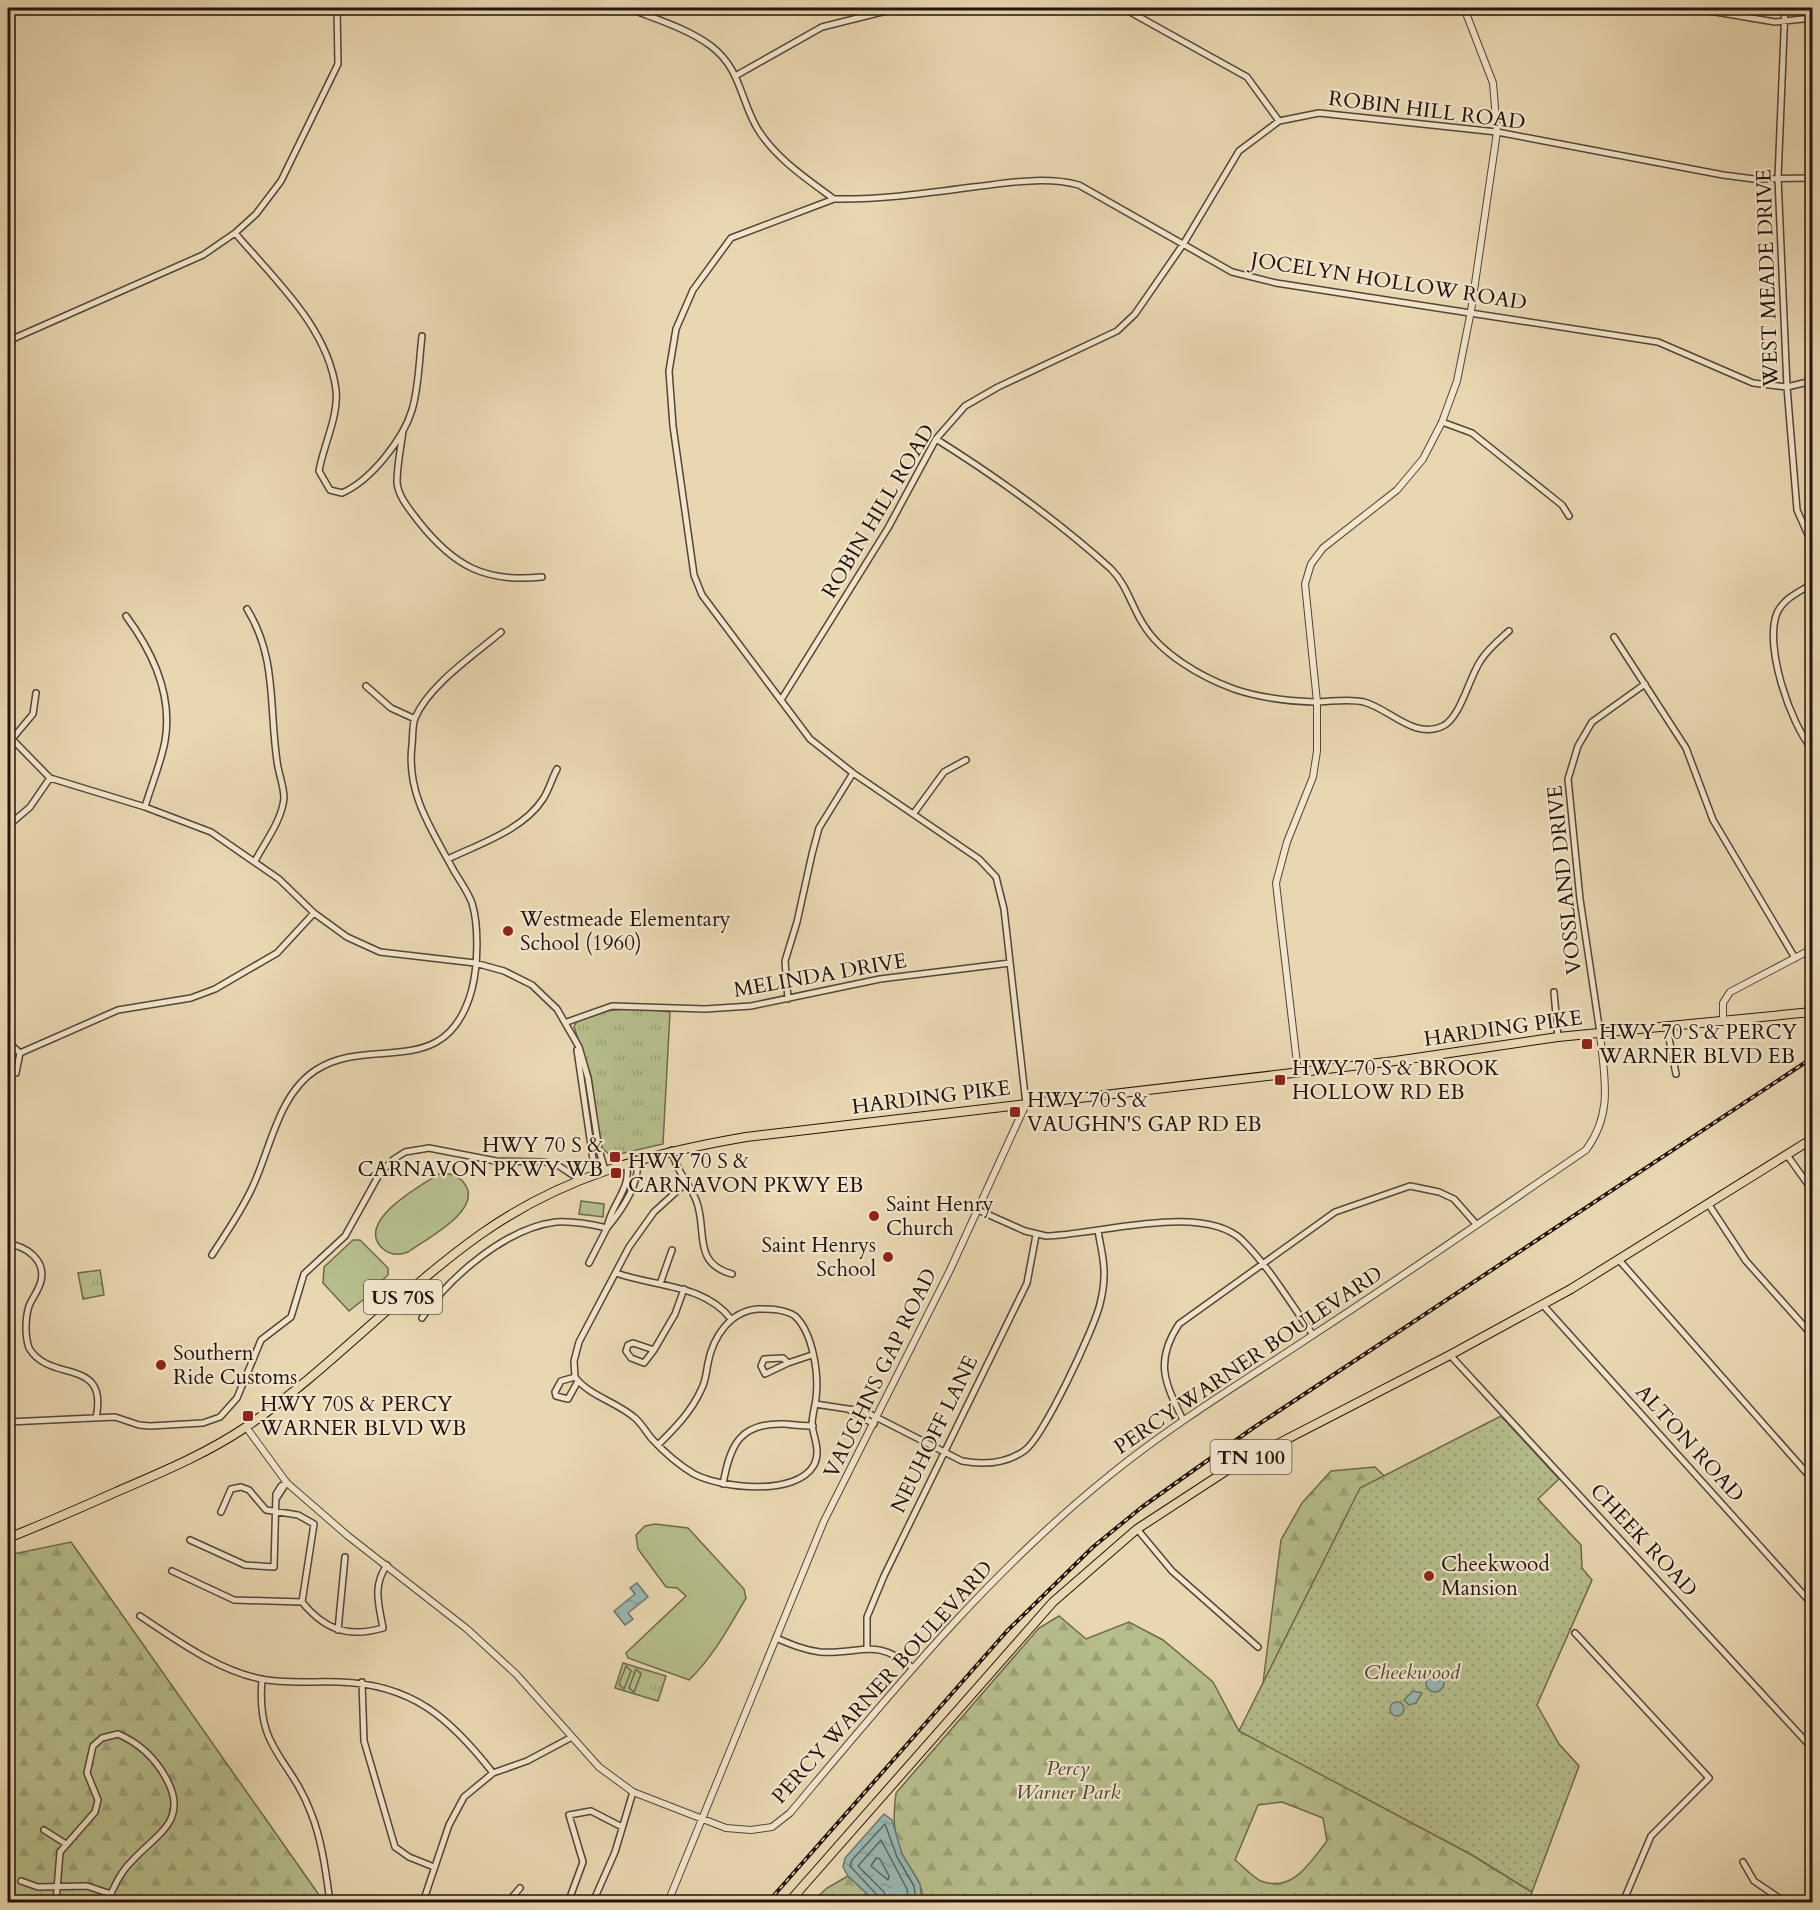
<svg xmlns="http://www.w3.org/2000/svg" width="1820" height="1910" font-family="Cardo,serif">
  <style>
    .grass { fill: url(#grass-tufts); stroke: #6c694c; stroke-width: 1.5 }
    .forest { fill: url(#forest-firs); stroke: #6c694c; stroke-width: 1.5; fill-rule: evenodd }
    .garden { fill: url(#garden-dots); stroke: #6c694c; stroke-width: 1.5 }
    .pitch { fill: #b6be8c; stroke: #6c694c; stroke-width: 1.5 }
    .water { fill: url(#water-ripples); stroke: #6a7670; stroke-width: 1.5 }
    .lines { fill: none; stroke-linecap: round; stroke-linejoin: round }
    .shore { stroke: #5e6660; stroke-width: 1.5 }
    .minor-casing { stroke: #544536; stroke-width: 8 }
    .tertiary-casing { stroke: #544536; stroke-width: 8 }
    .primary-casing { stroke: #23140d; stroke-width: 10 }
    .minor { stroke: #f1e5cc; stroke-width: 5 }
    .tertiary { stroke: #f1e5cc; stroke-width: 6 }
    .primary { stroke: #e9d7b1; stroke-width: 8 }
    .rail-casing { stroke: #23140d; stroke-width: 4 }
    .rail { stroke: #f1e5cc; stroke-width: 1.5; stroke-dasharray: 4.5; stroke-linecap: butt }
    .poi-dot { fill: #8f2418; stroke: #f1e5cc; stroke-width: 2 }
    .labels { text-anchor: middle; stroke-width: 4.5; stroke-linejoin: round; paint-order: stroke }
    .shield { fill: #f1e5cc; stroke: #615346; stroke-width: 1.5 }
    .shield-label { font-size: 20px; font-weight: bold; fill: #23140d }
    .street-label { font-size: 21px; fill: #23140d; stroke: #f1e5cc }
    .poi-label { font-size: 21px; fill: #23140d; stroke: #f1e5cc; text-anchor: start }
    .park-label { font-size: 21px; font-style: italic; fill: #4f4733; stroke: #f1e5cc }
  </style>
  <defs>
    <pattern id="grass-tufts" width="24" height="20" patternUnits="userSpaceOnUse" patternTransform="scale(1.5)"><rect width="24" height="20" fill="#b6be8c"/><path d="M3 7l-1-3M5 7V3M7 7l1-3M15 17l-1-3M17 17v-4M19 17l1-3" fill="none" stroke="#9ca278"/></pattern>
    <pattern id="forest-firs" width="22" height="20" patternUnits="userSpaceOnUse" patternTransform="scale(1.5)"><rect width="22" height="20" fill="#b6be8c"/><path d="M5 1l3.5 6h-7zM16 11l3.5 6h-7z" fill="#9ca278"/></pattern>
    <pattern id="garden-dots" width="8" height="8" patternUnits="userSpaceOnUse" patternTransform="scale(1.5)"><rect width="8" height="8" fill="#b6be8c"/><path d="M2 2h.1M6 6h.1" fill="none" stroke="#9ca278" stroke-width="1.8" stroke-linecap="round"/></pattern>
    <pattern id="water-ripples" width="26" height="14" patternUnits="userSpaceOnUse" patternTransform="scale(1.5)"><rect width="26" height="14" fill="#99b8b2"/><path d="M2 4q2-2 4 0t4 0M15 11q2-2 4 0t4 0" fill="none" stroke="#849d98"/></pattern>
  </defs>
  <rect width="100%" height="100%" fill="#e9d7b1"/>
  <filter id="stains"><feTurbulence type="fractalNoise" baseFrequency=".00333" numOctaves="4"/><feColorMatrix values="0 0 0 0 .2 0 0 0 0 .09 0 0 0 0 .02 0 0 0 .5 -.17"/></filter>
  <radialGradient id="worn" r=".72"><stop offset=".6" stop-color="#630" stop-opacity="0"/><stop offset="1" stop-color="#630" stop-opacity=".3"/></radialGradient>
  <!-- grass -->
  <path class="grass" d="M636 1008 670 1012 663 1144 611 1156 601 1147 591 1076 574 1027 577 1021 605 1011Z
    M100 1270 104 1295 83 1299 78 1273Z
    M623 1663 666 1676 658 1701 615 1688Z"/>
  <!-- forest -->
  <path class="forest" d="M1375 1467 1415 1506 1472 1855 1532 1892 1529 1902H922C925 1884 910 1870 902 1854 893 1833 893 1816 896 1793L1039 1628 1059 1616 1086 1639 1129 1622 1163 1640 1213 1682 1239 1731 1261 1699 1281 1540 1302 1503 1331 1471ZM1282 1802 1323 1818 1327 1841C1310 1862 1293 1893 1261 1881 1252 1877 1243 1866 1235 1860L1258 1805Z
    M71 1542 324 1902H8V1555Z
    M848 1876 876 1902H812L827 1888Z"/>
  <!-- garden -->
  <path class="garden" d="M1501 1416 1559 1479 1538 1499 1581 1545 1582 1568 1592 1580 1537 1705 1559 1744 1579 1766 1532 1892 1472 1855 1239 1731 1360 1488Z"/>
  <!-- pitch -->
  <path class="pitch" d="M439 1174C449 1173 457 1174 464 1183 485 1209 426 1239 408 1252 398 1256 389 1255 381 1247 357 1221 419 1186 439 1174Z
    M581 1201 604 1204 603 1217 579 1214Z
    M353 1240H360L388 1268V1275L376 1286 378 1288 349 1311 323 1283 324 1267Z
    M655 1524 688 1528 744 1589 746 1598C729 1627 713 1657 689 1680L628 1658 626 1653 686 1596 677 1588 666 1587 638 1549 636 1535 645 1526Z
    M626 1666 631 1671 624 1689 619 1684Z
    M636 1669 641 1674 634 1692 629 1688Z"/>
  <!-- water -->
  <path class="water" d="M637 1583 648 1597 628 1613 633 1619 625 1625 614 1611 635 1594 630 1588Z
    M1426 1683a9 9 0 1 1 18 0a9 9 0 1 1-18 0Z
    M1413 1691 1422 1693 1416 1703 1409 1705 1404 1700Z
    M1390 1709a7 7 0 1 1 14 0a7 7 0 1 1-14 0Z
    M884 1814 892 1820 902 1854 920 1884 922 1902H876L848 1876 843 1867 845 1858Z"/>
  <g class="lines">
    <!-- shore -->
    <path class="shore" d="M876 1858 880 1859 889 1876 888 1880 871 1866Z
      M879 1902 878 1896 850 1866 852 1860 885 1824 897 1857 914 1886 916 1902
      M887 1902 884 1892 858 1866 881 1840 907 1889 909 1902"/>
    <!-- minor casing -->
    <g class="minor-casing">
      <path id="minor" d="M628 8C655 19 687 28 711 46 741 69 740 99 757 128 775 158 807 179 834 199 880 200 928 193 973 187 1009 183 1044 176 1079 185L1232 272 1276 283 1658 342 1753 383 1787 387 1812 381
        M1123 8 1247 77 1279 121
        M1692 8 1775 22 1812 18
        M1785 8 1778 178 1787 387 1797 510 1812 544
        M737 75 822 27 898 8
        M834 199 731 238 693 290 676 329 669 371 673 426 694 575 702 595 810 739 853 773 979 859 996 877 1004 909 1026 1104
        M235 233C274 279 328 327 336 390 339 416 323 446 319 471L330 490 342 493C370 481 403 440 412 410 419 387 419 360 422 336
        M8 341 203 255 235 233 256 214 281 181 338 64 337 8
        M1442 422 1472 433 1562 505 1569 516
        M403 431C401 447 397 465 397 482 398 497 410 510 419 522 454 566 485 583 542 577
        M936 439C998 478 1057 520 1111 569 1127 585 1131 605 1143 624 1161 654 1201 677 1234 689 1260 698 1287 701 1314 702 1331 702 1347 698 1364 702 1390 709 1414 740 1443 726 1461 717 1469 677 1481 660 1488 649 1499 640 1509 631
        M1812 584C1799 592 1784 598 1777 613 1764 646 1790 723 1812 749
        M247 609C277 657 269 707 277 761 278 772 284 786 284 798 282 820 265 842 255 861
        M126 616C152 651 173 695 165 741 161 763 151 786 145 807
        M1614 637 1686 748 1713 820 1795 958
        M366 686 391 708 415 719
        M781 700 888 528 936 439 965 406 998 387 1117 331 1135 314 1184 243 1239 151 1279 121 1319 113 1497 132 1723 175 1754 179 1812 178
        M8 735 50 778 145 807 211 832 279 879 314 913 347 937 380 952 475 963 504 971 532 985 557 1009 579 1047 588 1078 599 1150 605 1170
        M12 739 33 714 36 693
        M914 813 944 772 966 760
        M8 826 30 807 50 778
        M448 859C479 844 523 830 543 799 549 790 552 778 557 769
        M1554 992 1558 1037
        M788 999 785 961 797 922 812 854 819 828 853 773
        M567 1022 612 1006 705 1009 751 1006 880 979 1010 963
        M1667 1028 1676 1074
        M1600 1033 1580 899 1568 779 1578 746 1592 722 1645 684
        M8 1042 20 1053 118 1010 191 998 215 989 277 953 314 913
        M577 1050 595 1173
        M16 1073 20 1053
        M672 1150C675 1170 689 1182 696 1200 708 1229 691 1263 732 1274
        M1787 1155 1812 1190
        M626 1163C633 1188 610 1205 607 1228 621 1211 641 1183 637 1159
        M1709 1205 1746 1261 1812 1335
        M978 1210 1025 1231 1046 1236C1097 1235 1202 1202 1242 1240 1270 1268 1291 1304 1313 1335
        M8 1244C26 1246 46 1260 41 1281 39 1290 32 1298 29 1306 25 1319 25 1336 29 1348 50 1384 109 1356 96 1418
        M212 1255C226 1233 241 1212 252 1188 270 1151 278 1094 316 1070 372 1034 447 1083 472 989 478 965 479 926 472 903 468 892 460 881 454 871 432 830 406 794 412 745 413 737 412 726 415 718 429 685 474 655 501 632
        M1619 1260 1812 1479
        M616 1273C655 1287 704 1284 731 1319
        M660 1284 672 1250
        M1543 1305 1812 1604
        M422 1318C448 1278 506 1228 556 1222 573 1221 590 1224 607 1228L589 1263
        M654 1350 644 1363 631 1358 626 1351 628 1345 633 1343 654 1350 675 1314 684 1289
        M1450 1355 1812 1748
        M788 1363 765 1374 761 1366 764 1359 783 1358 788 1363 812 1355
        M575 1377 561 1381 555 1392 556 1396 568 1399 578 1381
        M815 1404 848 1409
        M1183 1420C1165 1383 1154 1362 1179 1324L1335 1212 1410 1186 1439 1192 1454 1199 1476 1224
        M8 1422 115 1417 139 1425 150 1426 203 1423 220 1417 237 1398 261 1340 291 1317 304 1274 345 1236 380 1173 394 1159 405 1152 429 1148 496 1161 545 1162 559 1166 580 1180
        M874 1424 848 1409 862 1410 962 1461C983 1465 1005 1464 1024 1451 1043 1438 1094 1329 1100 1304 1102 1296 1104 1285 1104 1276 1105 1261 1100 1245 1098 1230
        M658 1445C675 1428 691 1412 701 1390 706 1381 706 1373 708 1363 713 1337 730 1311 758 1309 771 1309 784 1309 795 1316 813 1333 819 1374 816 1398 815 1407 812 1416 812 1425 814 1439 821 1451 814 1465 796 1497 721 1488 694 1474 679 1465 664 1452 652 1439 646 1432 642 1424 635 1418 617 1402 589 1396 575 1377L574 1361 579 1342 629 1247 654 1212 686 1183
        M723 1484C730 1446 739 1422 785 1424 794 1425 803 1426 813 1426
        M276 1499 285 1485
        M221 1512 231 1489 241 1487 249 1490 266 1510 298 1515 314 1524 302 1602C325 1630 348 1638 383 1628 379 1605 372 1586 387 1565
        M1137 1529 1172 1571 1258 1647
        M190 1540 245 1565 274 1567 276 1494 281 1486 287 1483
        M172 1571 234 1600 302 1602
        M140 1616C178 1641 217 1670 261 1679 285 1684 314 1681 339 1682 412 1684 450 1718 493 1773
        M338 1630 345 1557
        M1575 1633 1709 1778 1651 1836 1623 1902
        M776 1638C790 1644 804 1650 820 1652 862 1655 874 1636 913 1668
        M867 1647V1617L884 1576 1027 1283 1036 1235
        M262 1679C256 1751 289 1755 311 1813 322 1840 326 1873 330 1902
        M362 1682 364 1741 395 1847 409 1857 434 1867
        M44 1830 66 1844
        M1743 1862 1754 1881 1785 1902
        M21 1881 38 1887 87 1886 111 1894
        M56 1902 60 1852 95 1812 98 1800 87 1773 93 1746 102 1738 118 1734C139 1743 155 1758 166 1778 190 1821 156 1834 131 1862 121 1872 112 1889 108 1902
        M423 1902 449 1825 464 1797 493 1773 527 1761 572 1737
        M508 1902 520 1888
        M565 1902 569 1900 583 1862 569 1815 591 1811 622 1827
        M593 1902 615 1852 633 1792"/>
    </g>
    <!-- tertiary casing -->
    <g class="tertiary-casing">
      <path id="tertiary" d="M1723 1021V1003L1730 992 1812 949
        M1298 1072 1276 883 1287 842 1313 777 1317 751V702L1305 584 1311 564 1323 548 1397 490 1423 459 1442 422 1457 381 1471 311 1497 132 1493 83 1464 8
        M246 1427 287 1483 348 1536 467 1629 516 1674 599 1767 633 1792 726 1828 751 1830 772 1827 790 1813C890 1694 988 1573 1110 1475 1174 1423 1244 1381 1313 1335 1405 1275 1495 1212 1586 1150 1614 1112 1604 1077 1600 1033
        M668 1902 824 1521 950 1270 1026 1104"/>
    </g>
    <!-- primary casing -->
    <g class="primary-casing">
      <path id="primary" d="M8 1538C44 1524 80 1508 116 1492 160 1473 206 1454 246 1427 329 1370 398 1293 481 1234 563 1176 648 1154 746 1137L1395 1061 1558 1037 1812 1012
        M789 1902 1053 1602 1137 1529 1229 1469 1450 1355 1571 1289 1812 1139"/>
    </g>
    <!-- minor -->
    <use href="#minor" class="minor"/>
    <!-- tertiary -->
    <use href="#tertiary" class="tertiary"/>
    <!-- primary -->
    <use href="#primary" class="primary"/>
    <!-- rail casing -->
    <g class="rail-casing">
      <path id="rail" d="M768 1902 1007 1631 1093 1547 1142 1507 1253 1428 1812 1058"/>
    </g>
    <!-- rail -->
    <use href="#rail" class="rail"/>
  </g>
  <!-- markers -->
  <g class="poi-dot">
    <circle cx="508" cy="931" r="6"/>
    <rect x="1581" y="1038" width="12" height="12" rx="3"/>
    <rect x="1274" y="1074" width="12" height="12" rx="3"/>
    <rect x="1009" y="1106" width="12" height="12" rx="3"/>
    <rect x="609" y="1151" width="12" height="12" rx="3"/>
    <rect x="610" y="1167" width="12" height="12" rx="3"/>
    <circle cx="874" cy="1216" r="6"/>
    <circle cx="888" cy="1257" r="6"/>
    <circle cx="161" cy="1365" r="6"/>
    <rect x="242" y="1410" width="12" height="12" rx="3"/>
    <circle cx="1429" cy="1576" r="6"/>
  </g>
  <g class="labels">
    <!-- shield labels -->
    <g class="shield">
      <rect x="364" y="1280" width="78" height="34" rx="4.5"/>
      <rect x="1210.5" y="1440" width="81" height="34" rx="4.5"/>
    </g>
    <g class="shield-label">
      <text x="403" y="1304">US 70S</text>
      <text x="1251" y="1464">TN 100</text>
    </g>
    <!-- street labels -->
    <g class="street-label">
      <text transform="translate(1427 110) rotate(7)" y="7">ROBIN HILL ROAD</text>
      <text transform="translate(1767 278) rotate(-92)" y="7">WEST MEADE DRIVE</text>
      <text transform="translate(1389 281) rotate(9)" y="7">JOCELYN HOLLOW ROAD</text>
      <text transform="translate(878 511) rotate(-59)" y="7">ROBIN HILL ROAD</text>
      <text transform="translate(1564 880) rotate(-96)" y="7">VOSSLAND DRIVE</text>
      <text transform="translate(820 975) rotate(-10)" y="7">MELINDA DRIVE</text>
      <text transform="translate(1503 1028) rotate(-8)" y="7">HARDING PIKE</text>
      <text transform="translate(931 1097) rotate(-7)" y="7">HARDING PIKE</text>
      <text transform="translate(1248 1360) rotate(-34)" y="7">PERCY WARNER BOULEVARD</text>
      <text transform="translate(880 1373) rotate(-64)" y="7">VAUGHNS GAP ROAD</text>
      <text transform="translate(934 1434) rotate(-64)" y="7">NEUHOFF LANE</text>
      <text transform="translate(1690 1443) rotate(48)" y="7">ALTON ROAD</text>
      <text transform="translate(1644 1540) rotate(47)" y="7">CHEEK ROAD</text>
      <text transform="translate(882 1682) rotate(-48)" y="7">PERCY WARNER BOULEVARD</text>
    </g>
    <!-- poi labels -->
    <g class="poi-label">
      <text x="520" y="926">Westmeade Elementary<tspan x="520" dy="24">School (1960)</tspan></text>
      <text x="1599" y="1039">HWY 70 S &amp; PERCY<tspan x="1599" dy="24">WARNER BLVD EB</tspan></text>
      <text x="1292" y="1075">HWY 70 S &amp; BROOK<tspan x="1292" dy="24">HOLLOW RD EB</tspan></text>
      <text x="1027" y="1107">HWY 70 S &amp;<tspan x="1027" dy="24">VAUGHN'S GAP RD EB</tspan></text>
      <text x="603" y="1152" text-anchor="end">HWY 70 S &amp;<tspan x="603" dy="24">CARNAVON PKWY WB</tspan></text>
      <text x="628" y="1168">HWY 70 S &amp;<tspan x="628" dy="24">CARNAVON PKWY EB</tspan></text>
      <text x="886" y="1211">Saint Henry<tspan x="886" dy="24">Church</tspan></text>
      <text x="876" y="1252" text-anchor="end">Saint Henrys<tspan x="876" dy="24">School</tspan></text>
      <text x="173" y="1360">Southern<tspan x="173" dy="24">Ride Customs</tspan></text>
      <text x="260" y="1411">HWY 70S &amp; PERCY<tspan x="260" dy="24">WARNER BLVD WB</tspan></text>
      <text x="1441" y="1571">Cheekwood<tspan x="1441" dy="24">Mansion</tspan></text>
    </g>
    <!-- park labels -->
    <g class="park-label">
      <text x="1412" y="1679">Cheekwood</text>
      <text x="1068" y="1775">Percy<tspan x="1068" dy="24">Warner Park</tspan></text>
    </g>
  </g>
  <!-- margin -->
  <rect width="1820" height="1910" fill="none" stroke="#e9d7b1" stroke-width="30"/>
  <rect x="9" y="9" width="1802" height="1892" fill="none" stroke="#23140d" stroke-width="3"/>
  <rect x="15" y="15" width="1790" height="1880" fill="none" stroke="#23140d" stroke-width="1.5"/>
  <rect width="100%" height="100%" filter="url(#stains)"/>
  <rect width="100%" height="100%" fill="url(#worn)"/>
</svg>
